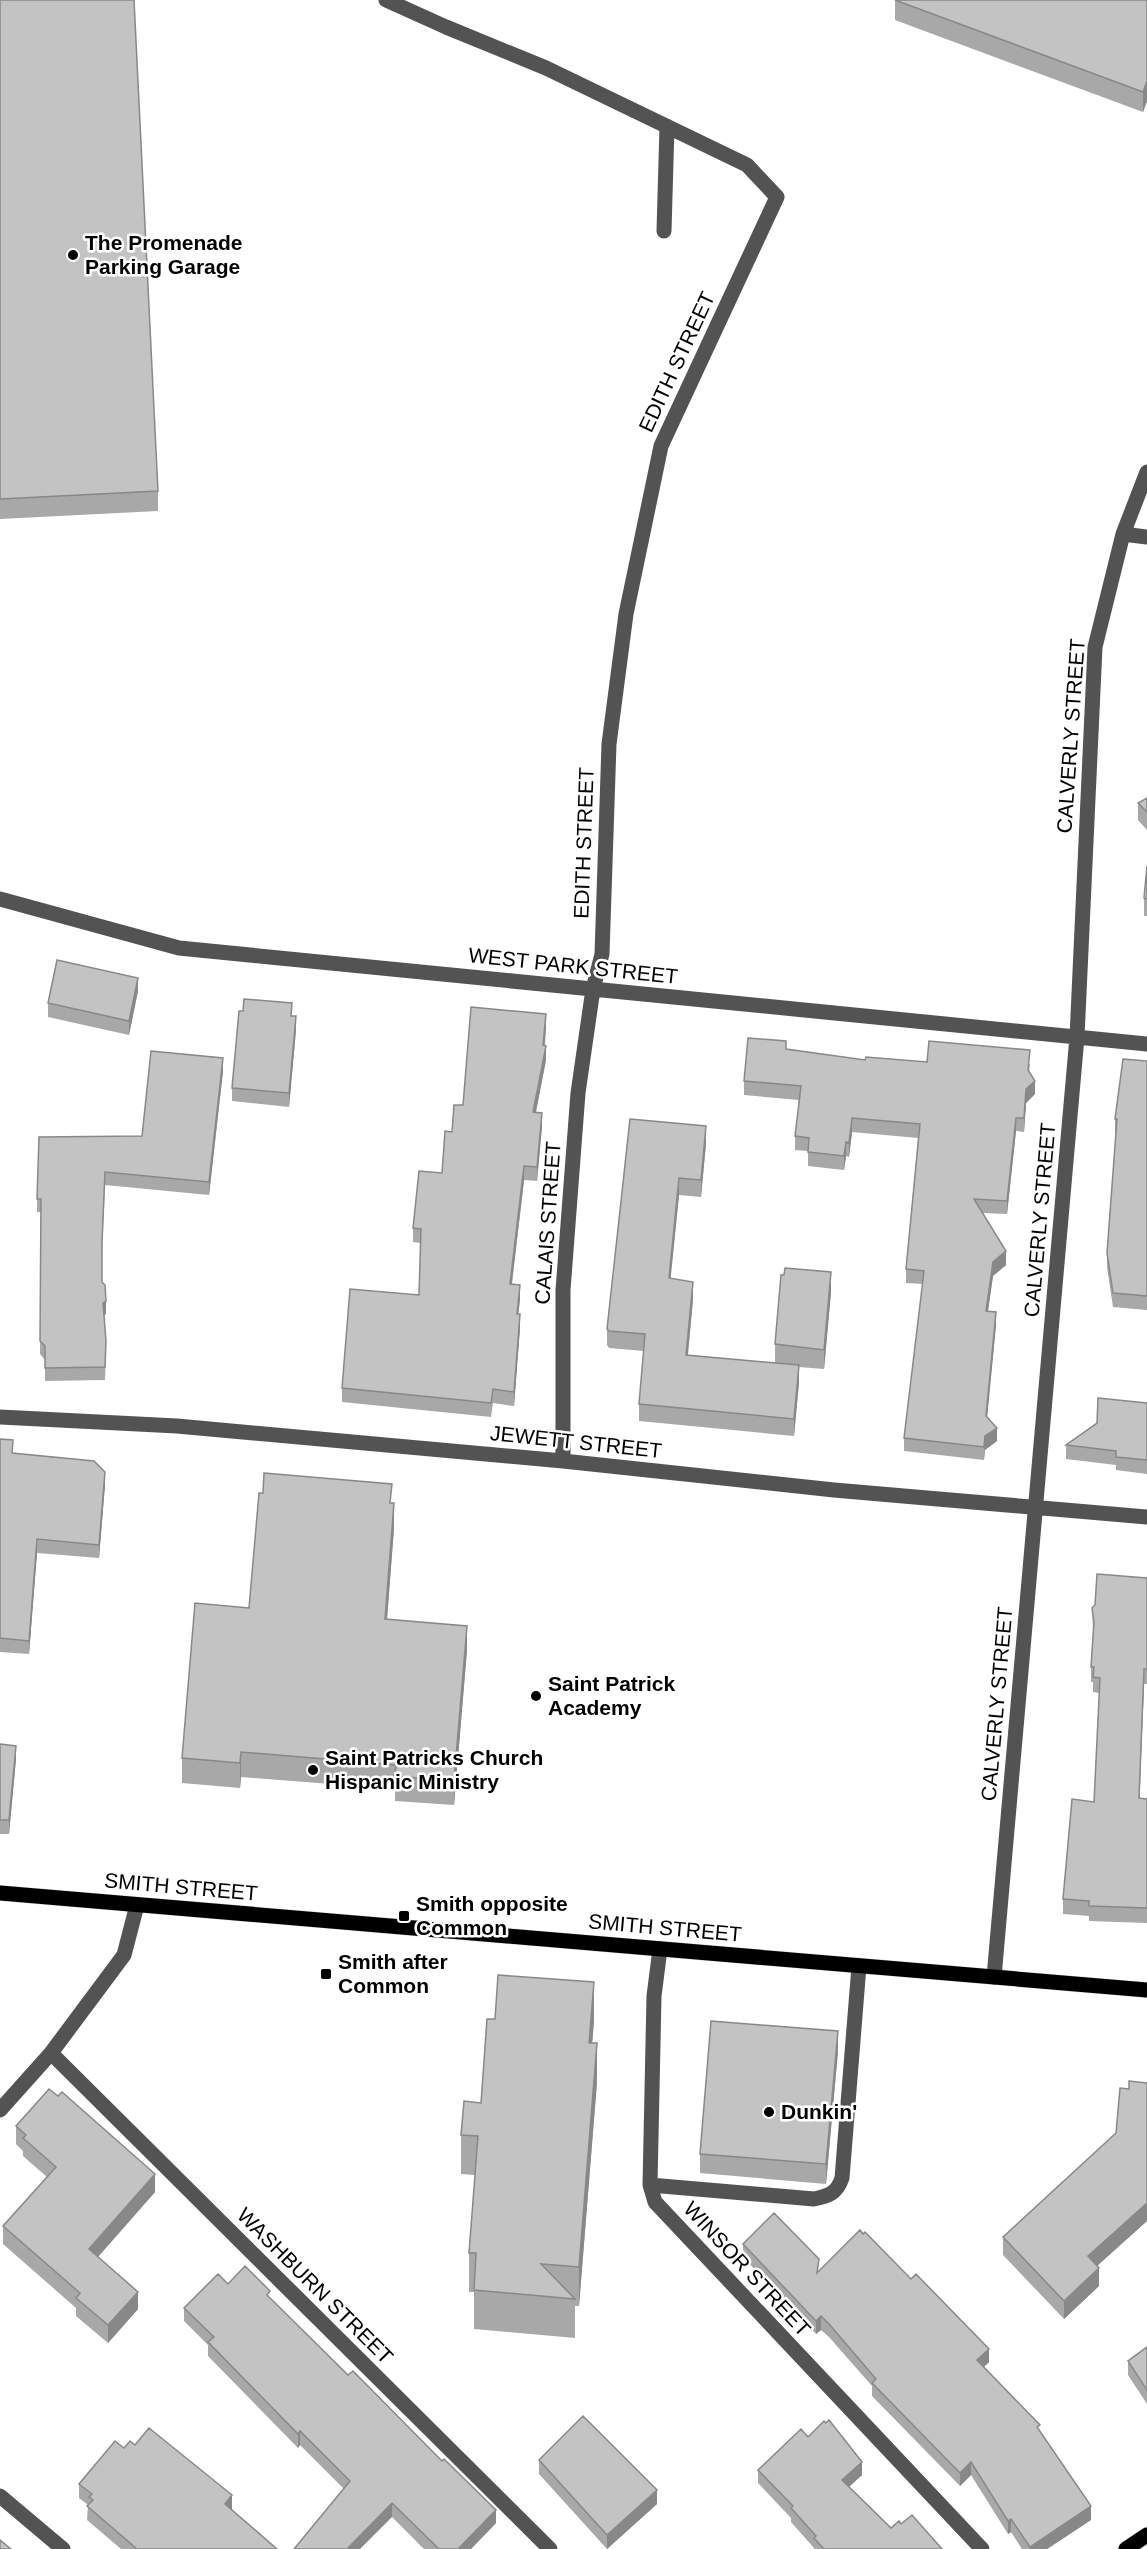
<svg xmlns="http://www.w3.org/2000/svg" width="1147" height="2549" font-family="Helvetica,sans-serif">
  <style>
    .lines { fill: none; stroke-linecap: round; stroke-linejoin: round }
    .major-casing { stroke: #dbdbdb; stroke-width: 16 }
    .minor { stroke: #535353; stroke-width: 15 }
    .major { stroke: #000; stroke-width: 15 }
    .wall { fill: #a8a8a8 }
    .shaded-wall { fill: #888 }
    .building { fill: #c3c3c3; stroke: #888; stroke-width: 1.5 }
    .poi-dot { fill: #000; stroke: #fff; stroke-width: 2 }
    .labels { text-anchor: middle; stroke-width: 5; stroke-linejoin: round; paint-order: stroke }
    .poi-label { font-size: 21px; font-weight: bold; fill: #000; stroke: #fff; text-anchor: start }
    .street-label { font-size: 21px; fill: #000; stroke: #fff }
  </style>
  <rect width="100%" height="100%" fill="#fff"/>
  <g class="lines">
    <!-- major casing -->
    <g class="major-casing">
      <path id="major" d="M0 1893 1147 1990
        M1126 2549 1147 2535"/>
    </g>
    <!-- minor -->
    <path class="minor" d="M386 0 446 27 546 68 747 165 777 197 661 446 626 614 609 744 602 954 593 989 578 1093 563 1290V1461
      M664 231 667 126
      M1123 534 1147 537
      M0 899 179 948 1147 1044
      M0 1417 177 1426 563 1461 834 1490 1147 1517
      M660 1949 654 1996 650 2185 655 2202 982 2549
      M994 1977 1077 1037 1095 647 1123 534 1147 472
      M51 2053 550 2549
      M0 2110 51 2053 124 1955 137 1905
      M650 2185 814 2199C829 2196 837 2193 842 2178L859 1966
      M0 2496 63 2549"/>
    <!-- major -->
    <use href="#major" class="major"/>
  </g>
  <!-- wall -->
  <path class="wall" d="M0 0 158 491V511L0 519Z
    M895 0H1147V101L1143 112 895 20Z
    M1147 798V830L1138 820V803Z
    M1147 866V916H1144V898Z
    M138 991 129 1035 48 1017V1003Z
    M292 1016 296 1030 289 1107 232 1101V1088Z
    M546 1027 545 1046 546 1060 536 1112 542 1126 537 1181 524 1180 512 1284 520 1299 518 1314 520 1328 514 1406 493 1403 491 1417 342 1402V1388L419 1295 421 1243 413 1242V1228L442 1173 452 1132Z
    M786 1049 865 1060 927 1062 1030 1064 1029 1072 1035 1094 1026 1103 1024 1132 1016 1131 1007 1214 982 1213 1006 1265 993 1276 988 1311 996 1325 987 1417 997 1441 985 1450 984 1460 904 1451V1438L923 1284 906 1283V1269L918 1138 852 1132 849 1157 846 1156 844 1170 808 1166V1151L795 1150V1136L799 1100 744 1095V1081Z
    M1147 1061V1310L1113 1307 1107 1267V1253L1116 1133H1115V1119Z
    M223 1071 209 1195 105 1185 102 1253V1282L106 1314 104 1315 106 1354 105 1380 45 1381V1360L40 1354 41 1212H37V1199L142 1136Z
    M630 1119 706 1143 701 1197 679 1195 670 1279 693 1299 688 1355 775 1363V1344L831 1292 824 1369 799 1367V1382L794 1436 639 1421V1404L644 1351 609 1348 607 1345V1329Z
    M1147 1403V1474L1116 1470V1465L1066 1459V1445Z
    M0 1439 13 1453 105 1485 99 1558 37 1553 29 1654 0 1652Z
    M392 1503 394 1528 387 1620 467 1650 454 1805 395 1801V1789L241 1777 240 1788 182 1783V1758L249 1608Z
    M1147 1578V1684H1144L1139 1798 1147 1799V1923L1089 1921V1916L1063 1914V1899L1094 1802 1099 1693 1093 1692V1682H1091V1667L1093 1631 1092 1608Z
    M0 1744 16 1759 9 1834H0Z
    M594 2021 592 2043 597 2082 579 2306H575V2338L474 2329V2292H469V2253L475 2175 461 2174V2135L481 2103Z
    M838 2051 826 2184 700 2173V2154Z
    M1147 2083V2221L1097 2266 1099 2286 1064 2319 1003 2255V2237L1116 2133 1129 2089Z
    M16 2126 155 2192 98 2257 138 2309 108 2343 76 2316V2308L3 2244V2226L47 2177 23 2156V2151L16 2144Z
    M743 2244 819 2272 989 2362 984 2367 1040 2431 1091 2520 1047 2549H1022L1011 2532 1008 2534 971 2475 960 2486 872 2396V2386L829 2337 821 2330 816 2334 743 2257Z
    M228 2284 270 2298 496 2523 471 2549H424L392 2517 344 2489 300 2445 298 2448 208 2356V2345L184 2321V2308Z
    M1147 2347V2404L1128 2375V2361Z
    M124 2448 232 2509 231 2510 277 2549H121L87 2520 88 2505 79 2498V2484Z
    M539 2460 657 2504 607 2549 539 2474Z
    M758 2470 862 2475 849 2487 891 2528 901 2524 942 2549H814V2548L791 2522V2518L758 2483Z"/>
  <!-- shaded-wall -->
  <path class="shaded-wall" d="M1147 81V101L1143 112V92Z
    M138 978V991L129 1035V1021Z
    M546 1014V1027L543 1059V1045Z
    M296 1016V1030L289 1107V1093Z
    M546 1046V1060L533 1126V1112Z
    M223 1058V1071L209 1195V1182Z
    M1035 1081V1094L1026 1103 1024 1132V1118L1026 1089Z
    M542 1113V1126L537 1181V1167Z
    M852 1118V1132L849 1157V1143Z
    M1016 1118V1131L1007 1214V1201Z
    M706 1126V1143L701 1197V1180Z
    M846 1142V1156L844 1170V1156Z
    M524 1166V1180L510 1298V1284Z
    M679 1178V1195L669 1295V1278Z
    M1006 1251V1265L993 1276 986 1324V1311L993 1262Z
    M831 1272V1292L824 1369V1350Z
    M693 1282V1299L686 1372V1355Z
    M520 1285V1299L517 1327V1314Z
    M106 1301V1314L103 1316V1303Z
    M996 1312V1325L986 1429V1416Z
    M520 1314V1328L514 1406V1392Z
    M799 1365V1382L794 1436V1419Z
    M997 1428V1441L985 1450 984 1460 985 1436Z
    M105 1472V1485L99 1558V1545Z
    M394 1503V1528L385 1644V1619Z
    M37 1539V1553L29 1654V1641Z
    M467 1626V1650L454 1805V1781Z
    M1144 1669V1684L1139 1813V1798Z
    M16 1746V1759L9 1834V1820Z
    M241 1752V1777L240 1788V1763Z
    M594 1982V2021L589 2082V2043Z
    M838 2031V2051L826 2184V2164Z
    M597 2043V2082L579 2306V2267Z
    M155 2174V2192L89 2267V2249Z
    M1147 2203V2221L1088 2274V2256Z
    M1099 2268V2286L1064 2319V2301Z
    M138 2292V2309L108 2343V2325Z
    M821 2316V2330L816 2334V2321Z
    M989 2349V2362L977 2373V2360Z
    M300 2431V2445L298 2448V2434Z
    M862 2462V2475L842 2493V2480Z
    M971 2462V2475L960 2486V2473Z
    M657 2490V2504L607 2549V2535Z
    M232 2495V2509L225 2518V2504Z
    M392 2503V2517L360 2549H347Z
    M1091 2506V2520L1047 2549H1030V2547Z
    M496 2510V2523L471 2549H458Z
    M1011 2519V2532L1008 2534V2521Z"/>
  <!-- building -->
  <path class="building" d="M0 0H134L158 491 0 499Z
    M895 0H1147V81L1143 92Z
    M1147 798V812L1138 803Z
    M1147 866V899L1144 898Z
    M57 960 138 978 129 1021 48 1003Z
    M244 999 292 1003 291 1016H296L289 1093 232 1088 239 1011H243Z
    M471 1007 546 1014 543 1045 546 1046 533 1112 542 1113 537 1167 524 1166 510 1284 520 1285 517 1314H520L514 1392 493 1389 491 1403 342 1388 350 1289 419 1295 421 1229 413 1228 419 1171 442 1173 445 1131 452 1132 454 1105H463Z
    M748 1038 786 1041V1049L865 1060 866 1057 927 1062 929 1041 1030 1050 1028 1070 1035 1081 1026 1089 1024 1118H1016L1007 1201 974 1199 1006 1251 993 1262 986 1311 996 1312 986 1416 997 1428 985 1436 984 1447 904 1438 924 1271 906 1269 920 1124 852 1118 849 1143 846 1142 844 1156 808 1152 809 1138 795 1136 801 1086 744 1081Z
    M151 1051 223 1058 209 1182 105 1172 102 1242V1282L105 1285 106 1301 103 1303 106 1341 105 1367 45 1368V1346L40 1341 41 1199H37L39 1137 142 1136Z
    M1123 1059 1147 1061V1296L1113 1293 1107 1253 1117 1119H1115Z
    M630 1119 706 1126 701 1180 679 1178 669 1278 693 1282 686 1355 799 1365 794 1419 639 1404 645 1334 609 1331 607 1329Z
    M785 1268 831 1272 824 1350 775 1344 781 1275H784Z
    M1098 1398 1147 1403V1460L1116 1457V1451L1066 1445 1097 1423Z
    M0 1439 13 1440 12 1453 94 1461 105 1472 99 1545 37 1539 29 1641 0 1638Z
    M264 1473 392 1484 390 1503H394L385 1619 467 1626 454 1781 395 1776 396 1765 241 1752 240 1763 182 1758 195 1603 249 1608 259 1493H263Z
    M1097 1574 1147 1578V1669H1144L1139 1798 1147 1799V1908L1089 1906V1901L1063 1899 1072 1799 1094 1802 1100 1678 1093 1677 1094 1667H1091L1094 1622 1092 1608 1095 1605Z
    M0 1744 16 1746 9 1820H0Z
    M498 1975 594 1982 589 2043H597L579 2267 541 2264 575 2299 474 2290 476 2253H469L478 2136 461 2135 464 2101 481 2103 487 2019H495Z
    M711 2021 838 2031 826 2164 700 2154Z
    M1129 2081 1147 2083V2203L1088 2256 1099 2268 1064 2301 1003 2237 1116 2133 1120 2088 1129 2089Z
    M49 2089 58 2096 62 2092 155 2174 89 2249 138 2292 108 2325 76 2298 80 2293 3 2226 56 2167 23 2138 26 2135 16 2126Z
    M774 2213 819 2259 817 2273 860 2230 863 2234 865 2232 911 2279 916 2274 989 2349 977 2360 1040 2425 1037 2427 1091 2506 1030 2547 1011 2519 1008 2521 971 2462 960 2473 872 2383 876 2379 829 2324 821 2316 816 2321 743 2244Z
    M245 2266 270 2291 267 2295 348 2375 353 2371 442 2461 444 2459 496 2510 458 2549H439L392 2503 347 2549H294L350 2481 300 2431 298 2434 208 2342 214 2337 184 2308 218 2274 228 2284Z
    M1147 2347V2390L1128 2361Z
    M583 2416 657 2490 607 2535 539 2460Z
    M829 2420 862 2462 842 2480 891 2528 899 2521 901 2524 912 2515 942 2549H824L814 2538 816 2536 791 2508 793 2506 758 2470 801 2429 808 2437 824 2421 826 2423Z
    M149 2428 232 2495 225 2504 277 2549H137L87 2506 93 2500 89 2497 92 2494 79 2484 115 2441 124 2448 130 2441 135 2445Z
    M0 2540 11 2549H0Z"/>
  <!-- markers -->
  <g class="poi-dot">
    <circle cx="73" cy="255" r="6"/>
    <circle cx="536" cy="1696" r="6"/>
    <circle cx="313" cy="1770" r="6"/>
    <rect x="398" y="1910" width="12" height="12" rx="3"/>
    <rect x="320" y="1968" width="12" height="12" rx="3"/>
    <circle cx="769" cy="2112" r="6"/>
  </g>
  <g class="labels">
    <!-- poi labels -->
    <g class="poi-label">
      <text x="85" y="250">The Promenade<tspan x="85" dy="24">Parking Garage</tspan></text>
      <text x="548" y="1691">Saint Patrick<tspan x="548" dy="24">Academy</tspan></text>
      <text x="325" y="1765">Saint Patricks Church<tspan x="325" dy="24">Hispanic Ministry</tspan></text>
      <text x="416" y="1911">Smith opposite<tspan x="416" dy="24">Common</tspan></text>
      <text x="338" y="1969">Smith after<tspan x="338" dy="24">Common</tspan></text>
      <text x="781" y="2119">Dunkin'</text>
    </g>
    <!-- street labels -->
    <g class="street-label">
      <text transform="translate(677 362) rotate(-65)" y="7">EDITH STREET</text>
      <text transform="translate(1071 736) rotate(-86)" y="7">CALVERLY STREET</text>
      <text transform="translate(584 843) rotate(-88)" y="7">EDITH STREET</text>
      <text transform="translate(573 966) rotate(6)" y="7">WEST PARK STREET</text>
      <text transform="translate(1040 1220) rotate(-85)" y="7">CALVERLY STREET</text>
      <text transform="translate(548 1223) rotate(-86)" y="7">CALAIS STREET</text>
      <text transform="translate(576 1442) rotate(6)" y="7">JEWETT STREET</text>
      <text transform="translate(997 1704) rotate(-85)" y="7">CALVERLY STREET</text>
      <text transform="translate(181 1887) rotate(5)" y="7">SMITH STREET</text>
      <text transform="translate(665 1928) rotate(5)" y="7">SMITH STREET</text>
      <text transform="translate(747 2269) rotate(47)" y="7">WINSOR STREET</text>
      <text transform="translate(315 2286) rotate(45)" y="7">WASHBURN STREET</text>
    </g>
  </g>
</svg>
